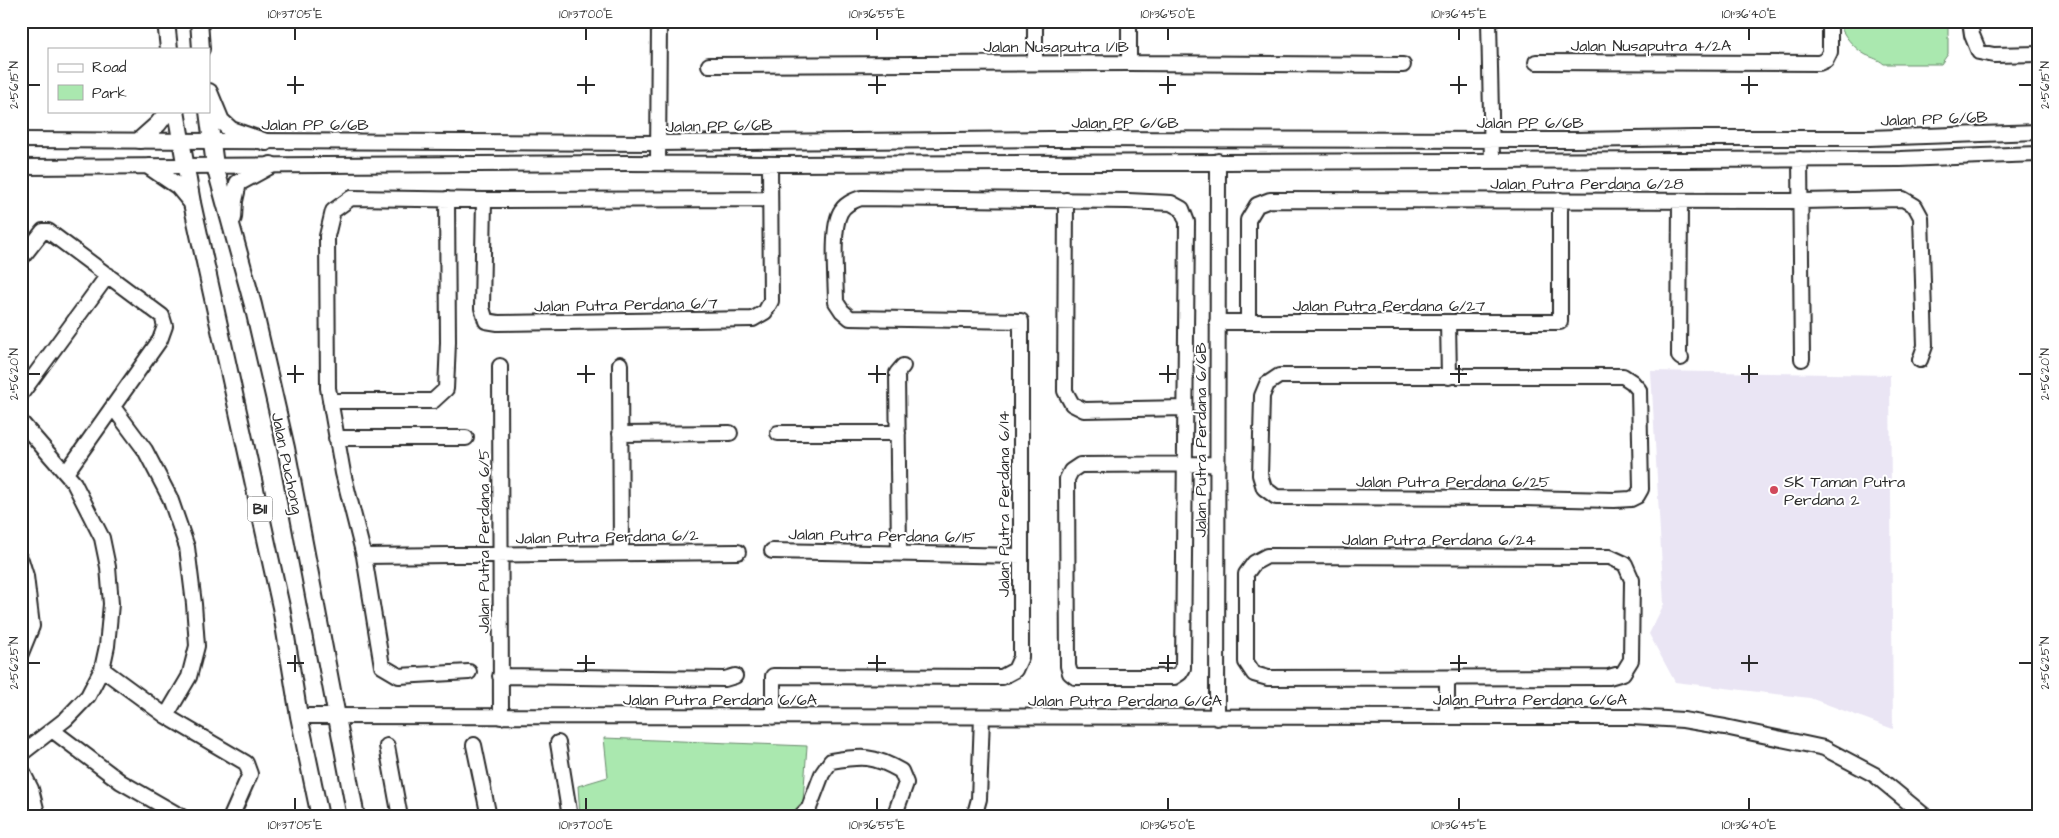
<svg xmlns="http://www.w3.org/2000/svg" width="2059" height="838" font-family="'Architects Daughter',sans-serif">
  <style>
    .built { fill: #eae5f4 }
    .green { fill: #aae8af; stroke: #6a8a6d }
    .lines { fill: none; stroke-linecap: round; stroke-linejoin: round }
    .minor-casing { stroke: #2b2b2b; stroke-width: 18 }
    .major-casing { stroke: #2b2b2b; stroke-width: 20 }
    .minor { stroke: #fff; stroke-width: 14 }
    .major { stroke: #fff; stroke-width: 16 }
    .ticks { fill: none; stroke: #2b2b2b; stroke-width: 2 }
    .poi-dot { fill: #d1495b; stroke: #fff; stroke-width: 2 }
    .labels { text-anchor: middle; stroke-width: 4; stroke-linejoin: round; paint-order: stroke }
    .shield { fill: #fff; stroke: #6b6b6b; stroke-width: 1 }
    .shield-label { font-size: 15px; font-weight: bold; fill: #2b2b2b }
    .street-label { font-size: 16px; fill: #2b2b2b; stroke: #fff }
    .poi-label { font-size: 16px; fill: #2b2b2b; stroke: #fff; text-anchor: start }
    .neatline { fill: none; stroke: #2b2b2b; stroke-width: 2 }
    .ticks-label { font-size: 12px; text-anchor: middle; fill: #2b2b2b }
  </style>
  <rect width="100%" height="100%" fill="#fff"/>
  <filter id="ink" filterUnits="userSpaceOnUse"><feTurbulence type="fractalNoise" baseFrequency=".02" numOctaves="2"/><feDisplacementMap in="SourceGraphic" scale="10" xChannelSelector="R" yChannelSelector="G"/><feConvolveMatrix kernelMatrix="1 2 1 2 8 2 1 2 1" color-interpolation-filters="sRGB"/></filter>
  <g filter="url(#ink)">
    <!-- built -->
    <path class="built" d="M1651 371 1890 375 1893 729 1810 698 1675 682 1649 634 1664 604Z"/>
    <!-- green -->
    <path class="green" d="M1839 21H1946L1948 29V54L1941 64H1884C1878 59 1873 58 1866 55 1855 49 1841 34 1839 21Z
      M604 738 807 746 803 801 789 817H580L578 786 608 777Z"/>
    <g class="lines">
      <!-- minor casing -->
      <g class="minor-casing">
        <path id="minor" d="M1489 21 1492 161
          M1970 21 1972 35 1979 52 1994 55 2038 54
          M1536 62 1819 63 1826 60 1830 52V21
          M1035 63V21
          M1129 63V21
          M709 65 1129 63 1403 65
          M21 140 658 143 1050 139 1574 140 1693 138H1869L2038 132
          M1800 159 1802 359
          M658 163 659 21
          M770 164 771 301 765 312 753 319 498 323 486 321 482 308 484 200 770 199
          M21 167 628 163 782 164 1900 159 2038 154
          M1066 200 1065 391 1072 404 1084 410 1185 408
          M1680 201 1679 356 1681 358
          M21 259 43 231H48L162 316 165 326 160 340 66 473
          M1217 322H1560V200
          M1248 322V220L1257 205 1270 200 1802 201 1903 199 1915 206 1921 217 1925 346 1920 360
          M1448 322 1449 377
          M620 364 621 553
          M500 366 501 717
          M1279 376H1623L1632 382 1639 390 1641 489 1637 496 1631 499 1614 500 1523 498 1276 497 1264 488 1260 475 1262 396 1267 384Z
          M21 394 108 275
          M330 401H433L446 389 448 342 447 199
          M113 407 145 450 170 498 187 547 194 604 197 646 189 677 166 716
          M21 422 74 483 102 538 108 567 111 604 107 646 102 669 88 696 66 719 21 754
          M778 433H898
          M620 434 730 433
          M336 438H466
          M772 551 1021 556
          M899 553 897 373 903 366
          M364 556 738 552
          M1267 556 1610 557 1625 564 1632 580 1631 660 1623 673 1609 677 1268 678 1254 674 1246 662V574L1254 563Z
          M21 560 26 576 32 626 21 653
          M102 669 166 716 246 763 250 774 231 817
          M469 672 399 676 382 666 364 556 343 473 328 388 327 236 333 211 351 198 484 200
          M500 676 725 679 735 676
          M299 716 1632 717 1683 720 1725 727 1824 748 1875 775 1926 817
          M1447 716V678
          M773 717V676L1002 677 1015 670 1021 657V321L850 318 842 311 836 302C836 281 831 230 840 213 844 204 853 201 861 198L1128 201 1171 203 1182 209 1187 222 1183 668 1180 673 1174 677H1075L1070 673 1068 666 1067 479 1071 471 1080 465 1217 464
          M1217 718 1218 161
          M52 730 121 782 182 817
          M558 743 570 817
          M474 745 489 817
          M387 746 400 817
          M21 769 31 789 38 817
          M800 817 809 808 822 774 831 761C862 756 873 755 901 771L906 783 894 817
          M974 817 979 799 982 717"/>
      </g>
      <!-- major casing -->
      <g class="major-casing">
        <path id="major" d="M166 21 169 49
          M199 21 201 49
          M209 92 221 121 231 130 266 142
          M176 111 192 203 281 607 299 716 320 817
          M208 111 215 166 253 305 286 448 356 817
          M140 140 158 124 168 111
          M150 167 178 186 192 203
          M233 218 234 201 238 183 271 165"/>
      </g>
      <!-- minor -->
      <use href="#minor" class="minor"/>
      <!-- major -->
      <use href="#major" class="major"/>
    </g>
  </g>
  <!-- ticks -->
  <path class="ticks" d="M295 28V40M586 28V40M877 28V40M1168 28V40M1459 28V40M1749 28V40M295 76V94M586 76V94M877 76V94M1168 76V94M1459 76V94M1749 76V94M28 85H40M287 85H304M577 85H595M868 85H886M1159 85H1176M1450 85H1467M1741 85H1758M2019 85H2032M295 365V383M586 365V383M877 365V383M1168 365V383M1459 365V383M1749 365V383M28 374H40M287 374H304M577 374H595M868 374H886M1159 374H1176M1450 374H1467M1741 374H1758M2019 374H2032M295 655V672M586 655V672M877 655V672M1168 655V672M1459 655V672M1749 655V672M28 663H40M287 663H304M577 663H595M868 663H886M1159 663H1176M1450 663H1467M1741 663H1758M2019 663H2032M295 798V810M586 798V810M877 798V810M1168 798V810M1459 798V810M1749 798V810"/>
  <!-- markers -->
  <circle class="poi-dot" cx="1774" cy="490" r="5"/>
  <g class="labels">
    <!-- shield labels -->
    <rect class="shield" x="247.5" y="496.5" width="25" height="25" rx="4"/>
    <g class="shield-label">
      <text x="260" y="514">B11</text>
    </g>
    <!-- street labels -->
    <g class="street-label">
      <text x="1651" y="51">Jalan Nusaputra 4/2A</text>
      <text x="1056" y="52">Jalan Nusaputra 1/1B</text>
      <text transform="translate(1934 118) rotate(-2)" y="6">Jalan PP 6/6B</text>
      <text x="1125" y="128">Jalan PP 6/6B</text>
      <text x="1530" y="128">Jalan PP 6/6B</text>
      <text x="315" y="130">Jalan PP 6/6B</text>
      <text transform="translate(719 125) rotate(-1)" y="6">Jalan PP 6/6B</text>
      <text x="1587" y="189">Jalan Putra Perdana 6/28</text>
      <text transform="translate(626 304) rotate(-1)" y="6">Jalan Putra Perdana 6/7</text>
      <text x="1389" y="311">Jalan Putra Perdana 6/27</text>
      <text transform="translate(1200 440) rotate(-90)" y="6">Jalan Putra Perdana 6/6B</text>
      <text transform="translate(288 463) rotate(78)" y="6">Jalan Puchong</text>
      <text x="1453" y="487">Jalan Putra Perdana 6/25</text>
      <text transform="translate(1003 504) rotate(-90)" y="6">Jalan Putra Perdana 6/14</text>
      <text transform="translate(882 535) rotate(1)" y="6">Jalan Putra Perdana 6/15</text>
      <text transform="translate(607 536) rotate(-1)" y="6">Jalan Putra Perdana 6/2</text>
      <text x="1439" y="545">Jalan Putra Perdana 6/24</text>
      <text transform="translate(483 541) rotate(-90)" y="6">Jalan Putra Perdana 6/5</text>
      <text x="720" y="705">Jalan Putra Perdana 6/6A</text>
      <text x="1530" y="705">Jalan Putra Perdana 6/6A</text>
      <text x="1125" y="706">Jalan Putra Perdana 6/6A</text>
    </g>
    <!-- poi labels -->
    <g class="poi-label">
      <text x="1784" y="487">SK Taman Putra<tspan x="1784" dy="18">Perdana 2</tspan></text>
    </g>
  </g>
  <!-- margin -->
  <rect width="2059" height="838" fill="none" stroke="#fff" stroke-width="55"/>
  <!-- legend -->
  <rect x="48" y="48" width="162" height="65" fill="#ffffff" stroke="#aaaaaa"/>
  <rect x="58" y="64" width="25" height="8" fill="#ffffff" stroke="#aaaaaa"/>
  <text x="92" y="72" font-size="15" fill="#2b2b2b">Road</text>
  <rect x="58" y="85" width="25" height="15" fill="#aae8af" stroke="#aaaaaa"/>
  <text x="92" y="98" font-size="15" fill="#2b2b2b">Park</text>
  <rect x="28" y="28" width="2004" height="782" class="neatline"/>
  <g class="ticks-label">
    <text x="295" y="18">101°37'05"E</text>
    <text x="586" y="18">101°37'00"E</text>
    <text x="877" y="18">101°36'55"E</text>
    <text x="1168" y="18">101°36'50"E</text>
    <text x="1459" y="18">101°36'45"E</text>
    <text x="1749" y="18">101°36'40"E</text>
    <text transform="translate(2045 85) rotate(-90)" y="4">2°56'15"N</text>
    <text transform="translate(14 85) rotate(-90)" y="4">2°56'15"N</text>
    <text transform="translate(2045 374) rotate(-90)" y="4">2°56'20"N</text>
    <text transform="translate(14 374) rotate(-90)" y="4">2°56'20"N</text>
    <text transform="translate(2045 663) rotate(-90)" y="4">2°56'25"N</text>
    <text transform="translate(14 663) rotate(-90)" y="4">2°56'25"N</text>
    <text x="295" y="829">101°37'05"E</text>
    <text x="586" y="829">101°37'00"E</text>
    <text x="877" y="829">101°36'55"E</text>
    <text x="1168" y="829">101°36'50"E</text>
    <text x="1459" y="829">101°36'45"E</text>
    <text x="1749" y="829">101°36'40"E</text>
  </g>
</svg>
